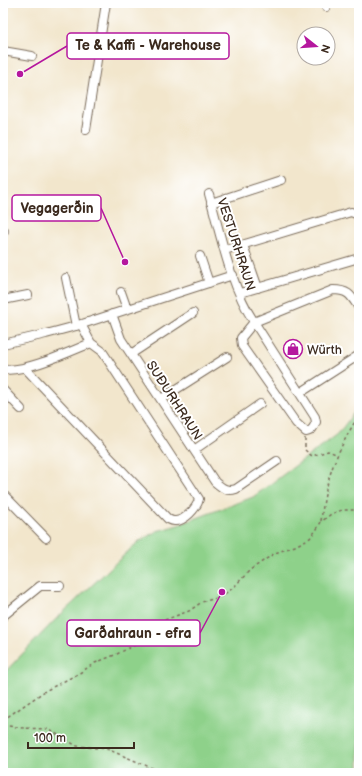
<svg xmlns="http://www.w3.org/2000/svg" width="362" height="776" font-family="'Balsamiq Sans',sans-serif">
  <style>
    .green { fill: #8ed18a; stroke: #647e54 }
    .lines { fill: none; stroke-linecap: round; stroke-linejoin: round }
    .minor-casing { stroke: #7b6c5b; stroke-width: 10 }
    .path { stroke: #7b6c5b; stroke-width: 1.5; stroke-dasharray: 3 3; stroke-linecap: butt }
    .minor { stroke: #fff; stroke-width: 8 }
    .labels { text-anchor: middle; stroke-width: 4; stroke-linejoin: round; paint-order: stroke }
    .street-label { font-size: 13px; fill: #3b2a1e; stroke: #fff }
    .poi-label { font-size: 13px; fill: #3b2a1e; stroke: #fff; text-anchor: start }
    .leader { fill: none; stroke: #b5179e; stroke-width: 1.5 }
    .callout-dot { fill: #b5179e; stroke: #fff; stroke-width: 1.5 }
    .callout { fill: #fff; stroke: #b5179e; stroke-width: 1.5 }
    .callout-label { font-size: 14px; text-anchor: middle; font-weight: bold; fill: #3b2a1e }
  </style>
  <rect width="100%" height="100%" fill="#fff"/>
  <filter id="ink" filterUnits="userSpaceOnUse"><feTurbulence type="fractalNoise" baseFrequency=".025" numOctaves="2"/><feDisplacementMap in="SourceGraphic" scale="8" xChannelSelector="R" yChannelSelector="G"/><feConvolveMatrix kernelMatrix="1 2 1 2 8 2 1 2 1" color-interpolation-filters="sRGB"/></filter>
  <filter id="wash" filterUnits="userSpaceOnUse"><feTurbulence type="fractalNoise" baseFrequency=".012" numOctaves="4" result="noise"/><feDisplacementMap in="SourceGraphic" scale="16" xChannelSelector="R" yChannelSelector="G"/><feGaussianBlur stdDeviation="0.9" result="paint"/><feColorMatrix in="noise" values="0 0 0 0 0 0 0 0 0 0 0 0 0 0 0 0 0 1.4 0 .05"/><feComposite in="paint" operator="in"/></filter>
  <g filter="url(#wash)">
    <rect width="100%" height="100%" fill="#f2e6cc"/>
    <!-- green -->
    <path class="green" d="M359 406V773H3V674L56 619 137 543 157 531 178 525 253 497 338 434Z"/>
  </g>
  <g filter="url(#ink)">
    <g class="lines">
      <!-- minor casing -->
      <g class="minor-casing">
        <path id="minor" d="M326 7 327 3
          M3 51 32 56
          M86 130 106 3
          M209 194C221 236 230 285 254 322L315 417 316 422C314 427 312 431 306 432L296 423 242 346 241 338 254 322 333 290C349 290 351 296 359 308
          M211 203 281 180
          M3 232 4 231
          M243 245 258 288
          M225 250 351 212 356 214 359 217
          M200 256 209 283
          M66 278 76 326
          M121 292 127 309
          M240 293 359 258
          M3 300 28 295
          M112 314 121 339 215 482C222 488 227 492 236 489L277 461
          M3 344 46 334 76 326 233 275
          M131 354 193 313
          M25 368 168 519C170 520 172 521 174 521 184 522 197 508 199 499L102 351 91 343
          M3 369C22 374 71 351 91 343L81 324
          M3 390 21 409
          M300 393 359 355
          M161 399 227 357
          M194 450 260 404
          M3 494 46 538
          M3 616 40 586H60"/>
      </g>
      <!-- path -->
      <path class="path" d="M305 438V450L312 456 328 451 336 454
        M321 521C326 476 336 453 359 415
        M3 720 45 691 78 674 95 663 117 654 135 645 147 630 162 621 189 611 202 602 220 597 233 588 250 570 275 553 295 546 310 538 317 529 321 522 331 514 342 510H353L359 506
        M3 725 22 728 48 729 77 746 107 749 164 773"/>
      <!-- minor -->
      <use href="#minor" class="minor"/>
    </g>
  </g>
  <!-- icons -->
  <defs>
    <g id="shop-ring" transform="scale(1)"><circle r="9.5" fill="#fff" stroke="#b5179e" stroke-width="1.5"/><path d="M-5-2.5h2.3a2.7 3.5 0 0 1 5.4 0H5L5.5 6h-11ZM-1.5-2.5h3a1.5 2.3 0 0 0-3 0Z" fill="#b5179e"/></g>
  </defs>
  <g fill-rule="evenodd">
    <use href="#shop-ring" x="293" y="349"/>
  </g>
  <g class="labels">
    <!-- street labels -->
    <g class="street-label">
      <text transform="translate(237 244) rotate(72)" y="5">VESTURHRAUN</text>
      <text transform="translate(175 400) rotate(57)" y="5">SUÐURHRAUN</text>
    </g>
    <!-- poi labels -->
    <g class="poi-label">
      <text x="307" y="354">Würth</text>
    </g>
  </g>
  <!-- callouts -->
  <path class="leader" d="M20 74L67 46M125 262L101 208M222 592L200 633"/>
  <g class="callout-dot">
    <circle cx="20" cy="74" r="4"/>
    <circle cx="125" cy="262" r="4"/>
    <circle cx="222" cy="592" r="4"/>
  </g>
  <g class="callout">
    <rect x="67" y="33" width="162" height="26" rx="4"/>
    <rect x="12" y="195" width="89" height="26" rx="4"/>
    <rect x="67" y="620" width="133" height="26" rx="4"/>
  </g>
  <g class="callout-label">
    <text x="148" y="50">Te &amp; Kaffi - Warehouse</text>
    <text x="57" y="213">Vegagerðin</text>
    <text x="133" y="638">Garðahraun - efra</text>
  </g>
  <!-- margin -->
  <rect width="362" height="776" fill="none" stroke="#fff" stroke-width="16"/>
  <!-- north arrow -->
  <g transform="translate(316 46) rotate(107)"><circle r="19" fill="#ffffff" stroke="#b1aaa5"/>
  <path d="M0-3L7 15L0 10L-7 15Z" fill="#b5179e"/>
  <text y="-6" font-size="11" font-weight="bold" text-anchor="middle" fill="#3b2a1e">N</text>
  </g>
  <!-- scale -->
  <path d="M28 742v6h106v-6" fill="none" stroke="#3b2a1e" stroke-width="2"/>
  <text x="34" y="742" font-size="12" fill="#3b2a1e" stroke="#ffffff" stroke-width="3" paint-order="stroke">100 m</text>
</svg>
